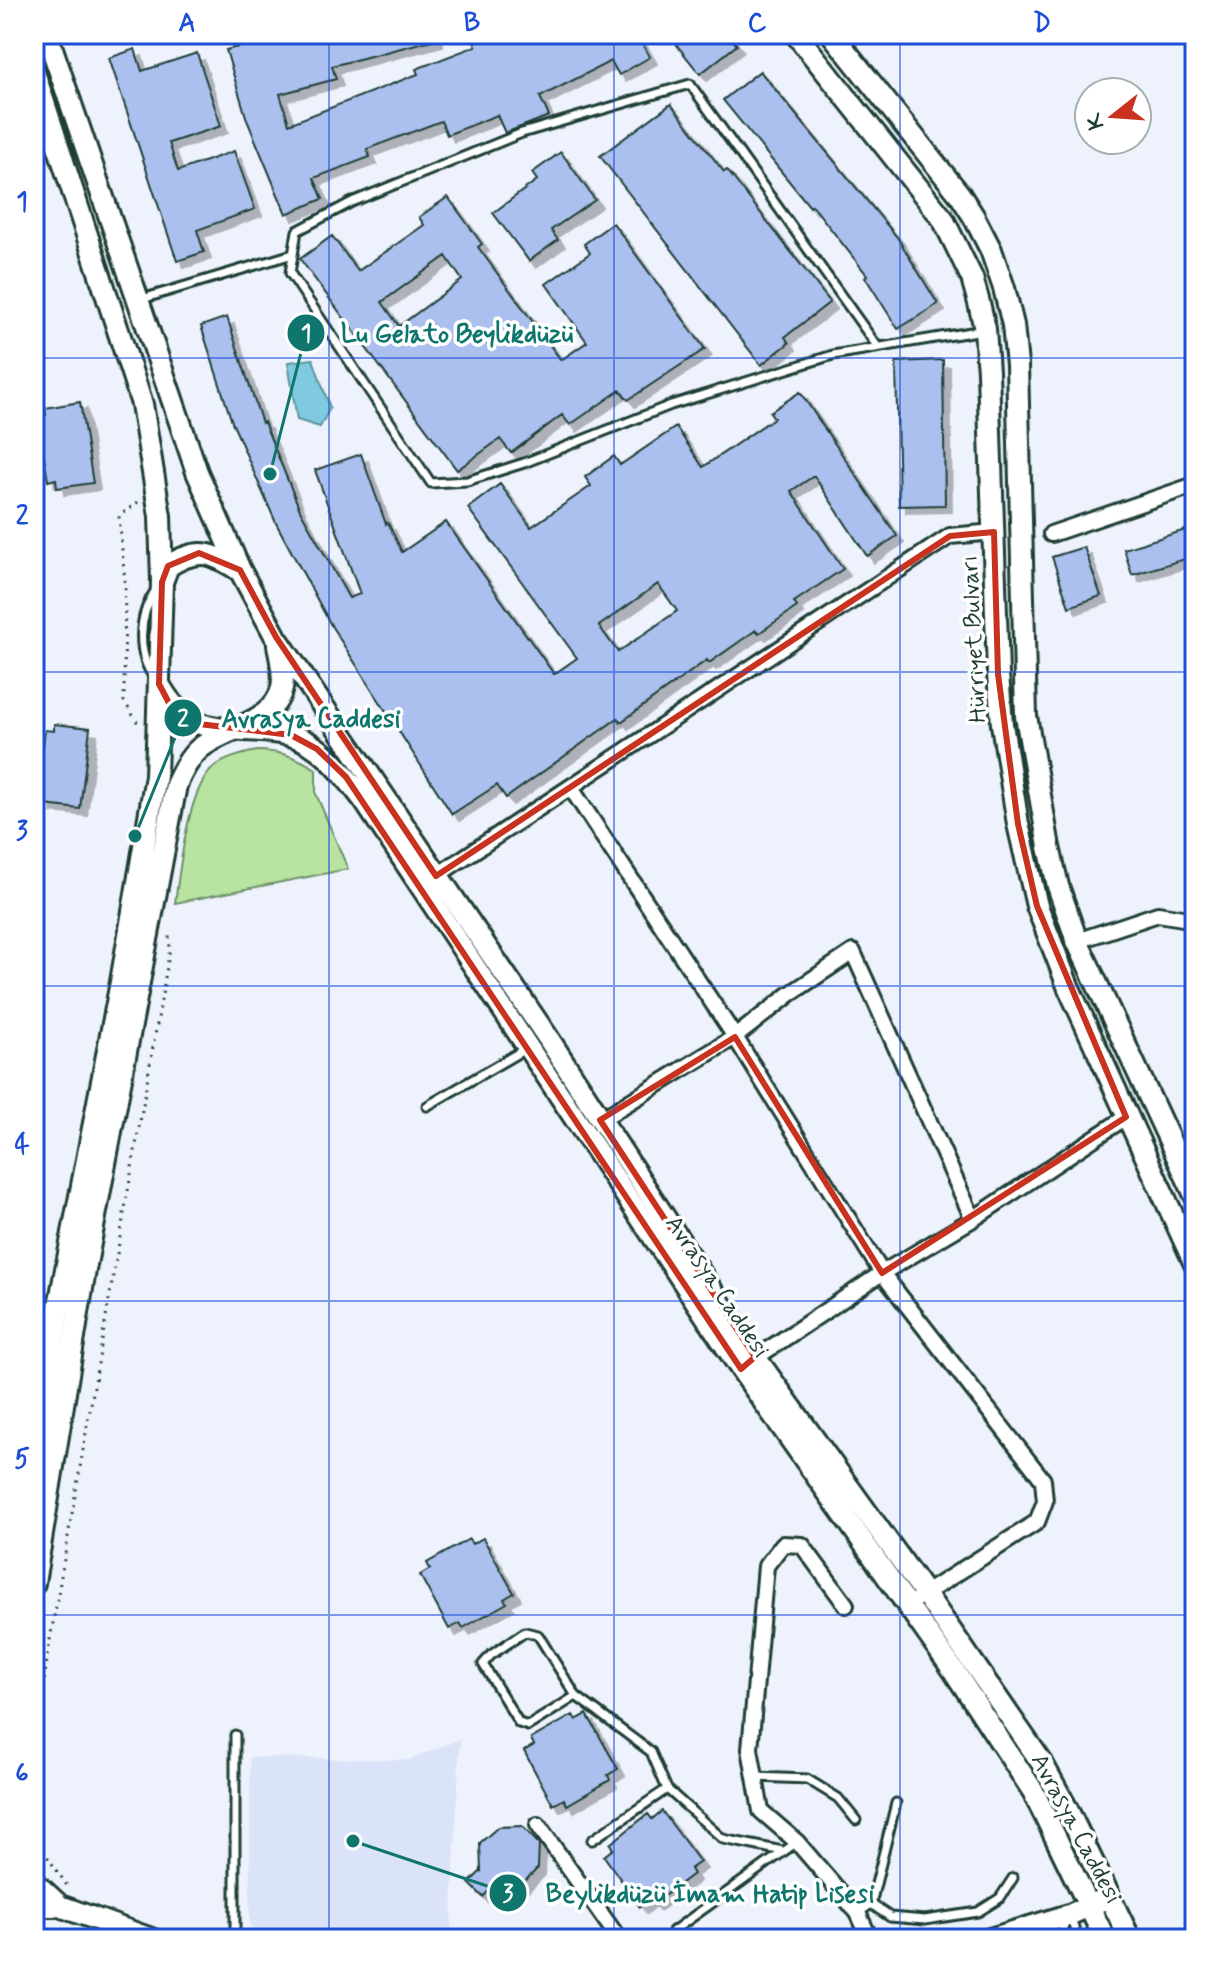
<svg xmlns="http://www.w3.org/2000/svg" width="1229" height="1973" font-family="Mynerve,sans-serif">
  <style>
    .built { fill: #dae3f8 }
    .green { fill: #b9e3a0; stroke: #6c906a; stroke-width: 2 }
    .water { fill: #7fcadf; stroke: #59929b; stroke-width: 2 }
    .building { fill: #abc0ef; stroke: #1f3d34; stroke-width: 2; fill-rule: evenodd; filter: url(#shadow) }
    .lines { fill: none; stroke-linecap: round; stroke-linejoin: round }
    .lane-casing { stroke: #1f3d34; stroke-width: 13 }
    .street-casing { stroke: #1f3d34; stroke-width: 20 }
    .secondary-casing { stroke: #1f3d34; stroke-width: 26 }
    .path { stroke: #1f3d34; stroke-width: 3; stroke-dasharray: 2 6; stroke-linecap: butt }
    .lane { stroke: #fff; stroke-width: 7 }
    .street { stroke: #fff; stroke-width: 14 }
    .secondary { stroke: #fff; stroke-width: 20 }
    .marked { fill: none; stroke: #c8321e; stroke-width: 6; stroke-linejoin: round }
    .grid { fill: none; stroke: #1d4ed8; stroke-width: 2; stroke-opacity: 0.55 }
    .labels { text-anchor: middle; stroke-width: 7; stroke-linejoin: round; paint-order: stroke }
    .street-label { font-size: 24px; fill: #1f3d34; stroke: #fff }
    .leader { fill: none; stroke: #0f766e; stroke-width: 3 }
    .callout-dot { fill: #0f766e; stroke: #fff; stroke-width: 3 }
    .mark-label { font-size: 24px; text-anchor: middle; font-weight: bold; fill: #fff }
    .callout-label { font-size: 26px; text-anchor: middle; font-weight: bold; fill: #0f766e; stroke: #fff; stroke-width: 7; stroke-linejoin: round; paint-order: stroke }
    .neatline { fill: none; stroke: #1d4ed8; stroke-width: 3 }
    .grid-label { font-size: 26px; text-anchor: middle; font-weight: bold; fill: #1d4ed8 }
  </style>
  <defs>
    <filter id="shadow"><feDropShadow dx="7" dy="7" stdDeviation="0" flood-color="#0004"/></filter>
  </defs>
  <rect width="100%" height="100%" fill="#eef2fc"/>
  <filter id="ink" filterUnits="userSpaceOnUse"><feTurbulence type="fractalNoise" baseFrequency=".0125" numOctaves="2"/><feDisplacementMap in="SourceGraphic" scale="16" xChannelSelector="R" yChannelSelector="G"/><feConvolveMatrix kernelMatrix="1 2 1 2 8 2 1 2 1" color-interpolation-filters="sRGB"/></filter>
  <g filter="url(#ink)">
    <!-- built -->
    <path class="built" d="M460 1739 451 1934 252 1929 250 1922V1757L409 1760Z"/>
    <!-- green -->
    <path class="green" d="M257 751C280 751 297 757 316 769V794L348 869 175 903C180 869 187 795 211 770 221 759 242 754 257 751Z"/>
    <!-- water -->
    <path class="water" d="M313 359 330 408 320 427 297 420 288 362Z"/>
    <!-- building -->
    <path class="building" d="M289 34H436V39L332 66 336 79 280 94 289 124 418 74 416 69 476 46 472 34H637L650 57 619 75 611 61 540 97 549 116 505 133 497 115 447 135 441 121 367 149 370 157 314 178 323 199 286 214 247 120 226 50Z
      M668 34H728L737 45 700 74Z
      M135 49 142 71 197 53 221 126 169 143 178 171 234 151 255 209 197 230 204 252 177 261 109 58Z
      M760 71 897 237 938 304 898 329 865 277 867 275 812 205 810 207 723 100Z
      M671 104 724 172 727 170 830 302 785 337 789 343 761 365 600 156Z
      M561 152 595 200 551 230 558 240 529 261 493 213 537 180 532 173Z
      M448 197 482 244 478 247 561 360 587 342 546 284 590 253 584 244 613 223 705 349 628 400 620 390 570 425 562 415 511 453 500 439 457 470 300 259 332 236 358 271 424 225 419 217ZM446 256 462 280 399 326 382 302Z
      M227 317 262 423 264 422 300 510 349 598 360 594 315 470 361 454 386 524 388 523 402 552 446 522 554 674 577 658 468 508 500 484 531 527 591 486 585 477 614 456 620 465 676 427 703 467 774 418 770 412 800 392 897 536 867 556 814 476 791 491 843 569 794 602 797 607 759 633 756 630 709 663 707 660 621 722 618 718 506 798 497 785 452 814 332 627 276 523 232 422 201 326ZM658 584 677 611 618 652 599 626Z
      M943 360 945 505 899 506 896 362Z
      M80 402 93 483 57 488 56 479 48 481 37 416 46 415 45 408Z
      M1195 527V556L1132 575 1124 549Z
      M1084 547 1101 596 1069 607 1052 557Z
      M54 724 90 728 80 809 44 805 45 795 37 794 45 730 54 731Z
      M483 1538 514 1593 504 1599 507 1603 463 1628 460 1623 449 1629 420 1575 430 1569 427 1563 469 1539 472 1544Z
      M587 1714 618 1769 608 1775 610 1780 567 1805 564 1799 553 1805 524 1751 534 1745 531 1739 573 1715 576 1720Z
      M662 1811 700 1862 690 1869 693 1874 653 1904 649 1899 640 1907 604 1856 613 1849 610 1844 648 1814 652 1819Z
      M522 1826 539 1844 538 1868 521 1885 495 1884 483 1897 469 1883 481 1871 480 1843 498 1827Z"/>
    <g class="lines">
      <!-- lane casing -->
      <g class="lane-casing">
        <path id="lane" d="M142 299 293 254
          M877 346 690 84 522 133 352 202 297 231 290 273 431 483 467 481 524 463 671 405 833 355 983 330
          M155 679C136 654 138 615 156 590
          M427 1106 525 1049
          M576 1696 528 1726 519 1723 483 1664 491 1655 525 1632 538 1635 576 1696 651 1752 667 1789 723 1839 783 1851
          M756 1777 807 1779 838 1798 856 1820
          M592 1840 667 1789
          M871 1904 890 1917 925 1920 978 1912 1000 1898 1013 1878
          M858 1913 871 1904 896 1803
          M1070 1917 1078 1939
          M673 1931 797 1842
          M235 1939V1735
          M1059 1939 1066 1920"/>
      </g>
      <!-- street casing -->
      <g class="street-casing">
        <path id="street" d="M1051 534 1195 485
          M571 788 735 1037 790 994 853 952 973 1219
          M436 876 950 536 994 532
          M1077 941 1158 914 1195 920
          M600 1120 735 1037 882 1273 1043 1480 1045 1501 1037 1522 918 1598
          M751 1361 882 1273 973 1219 1126 1117
          M846 1605 802 1545 783 1544 766 1566 750 1749 761 1811 797 1842 858 1913 870 1939
          M538 1825 619 1939"/>
      </g>
      <!-- secondary casing -->
      <g class="secondary-casing">
        <path id="secondary" d="M47 34 197 472 240 570 276 637 548 1038 755 1357 924 1592 1042 1763 1066 1807 1130 1939
          M796 34 943 219 972 278 979 303 985 329 988 372 998 674 1002 724 1018 824 1037 906 1068 986 1195 1264
          M832 34 960 195 974 217 991 250 1004 288 1013 325 1017 365 1026 716 1049 847 1058 886 1077 941 1195 1195
          M34 72 142 404 160 516 162 582 156 776 121 982 58 1311 34 1460
          M162 582 168 566C198 547 211 552 239 570
          M159 684C192 746 235 722 290 735 322 743 345 776 364 800L741 1369 954 1671 1033 1791 1105 1939
          M34 1583 85 1270 176 785C182 772 188 759 199 749 223 728 274 724 282 688 285 674 280 658 278 645
          M34 1882 60 1906
          M34 1906H60L151 1939
          M990 1939 1069 1915 1100 1901"/>
      </g>
      <!-- path -->
      <path class="path" d="M138 502 119 516 125 583 124 701 139 725
        M34 1751 49 1646 170 949 169 933
        M34 1837 68 1887"/>
      <!-- lane -->
      <use href="#lane" class="lane"/>
      <!-- street -->
      <use href="#street" class="street"/>
      <!-- secondary -->
      <use href="#secondary" class="secondary"/>
    </g>
  </g>
  <!-- marked area -->
  <path class="marked" d="M994 532 998 674 1018 824 1037 906 1126 1117 882 1273 735 1037 600 1120 755 1357 741 1369 346 777 317 749 291 735 199 724 169 703 159 684 162 582 168 566 199 553 240 570 276 637 436 876 950 536Z"/>
  <!-- grid -->
  <path class="grid" d="M329 34V1939M614 34V1939M900 34V1939M34 358H1195M34 672H1195M34 986H1195M34 1301H1195M34 1615H1195"/>
  <g class="labels">
    <!-- street labels -->
    <g class="street-label">
      <text transform="translate(973 639) rotate(-93)" y="8">Hürriyet Bulvarı</text>
      <text transform="translate(718 1286) rotate(56)" y="8">Avrasya Caddesi</text>
      <text transform="translate(1077 1828) rotate(62)" y="8">Avrasya Caddesi</text>
    </g>
  </g>
  <!-- callouts -->
  <path class="leader" d="M270 474L306 333M135 836L183 718M353 1841L508 1893"/>
  <g class="callout-dot">
    <circle cx="270" cy="474" r="8"/>
    <circle cx="135" cy="836" r="8"/>
    <circle cx="353" cy="1841" r="8"/>
    <circle cx="306" cy="333" r="20"/>
    <circle cx="183" cy="718" r="20"/>
    <circle cx="508" cy="1893" r="20"/>
  </g>
  <g class="mark-label">
    <text x="306" y="341">1</text>
    <text x="183" y="726">2</text>
    <text x="508" y="1901">3</text>
  </g>
  <g class="callout-label">
    <text x="457" y="342">Lu Gelato Beylikdüzü</text>
    <text x="311" y="727">Avrasya Caddesi</text>
    <text x="710" y="1902">Beylikdüzü İmam Hatip Lisesi</text>
  </g>
  <!-- margin -->
  <rect width="1229" height="1973" fill="none" stroke="#fff" stroke-width="88"/>
  <!-- north arrow -->
  <g transform="translate(1113 116) rotate(253)"><circle r="38" fill="#ffffff" stroke="#a5b1ae" stroke-width="2"/>
  <path d="M0-6L14 30L0 20L-14 30Z" fill="#c8321e"/>
  <text y="-12" font-size="22" font-weight="bold" text-anchor="middle" fill="#1f3d34">K</text>
  </g>
  <rect x="44" y="44" width="1141" height="1885" class="neatline"/>
  <g class="grid-label">
    <text x="187" y="31">A</text>
    <text x="472" y="31">B</text>
    <text x="757" y="31">C</text>
    <text x="1042" y="31">D</text>
    <text x="22" y="210">1</text>
    <text x="22" y="524">2</text>
    <text x="22" y="839">3</text>
    <text x="22" y="1153">4</text>
    <text x="22" y="1467">5</text>
    <text x="22" y="1781">6</text>
  </g>
</svg>
